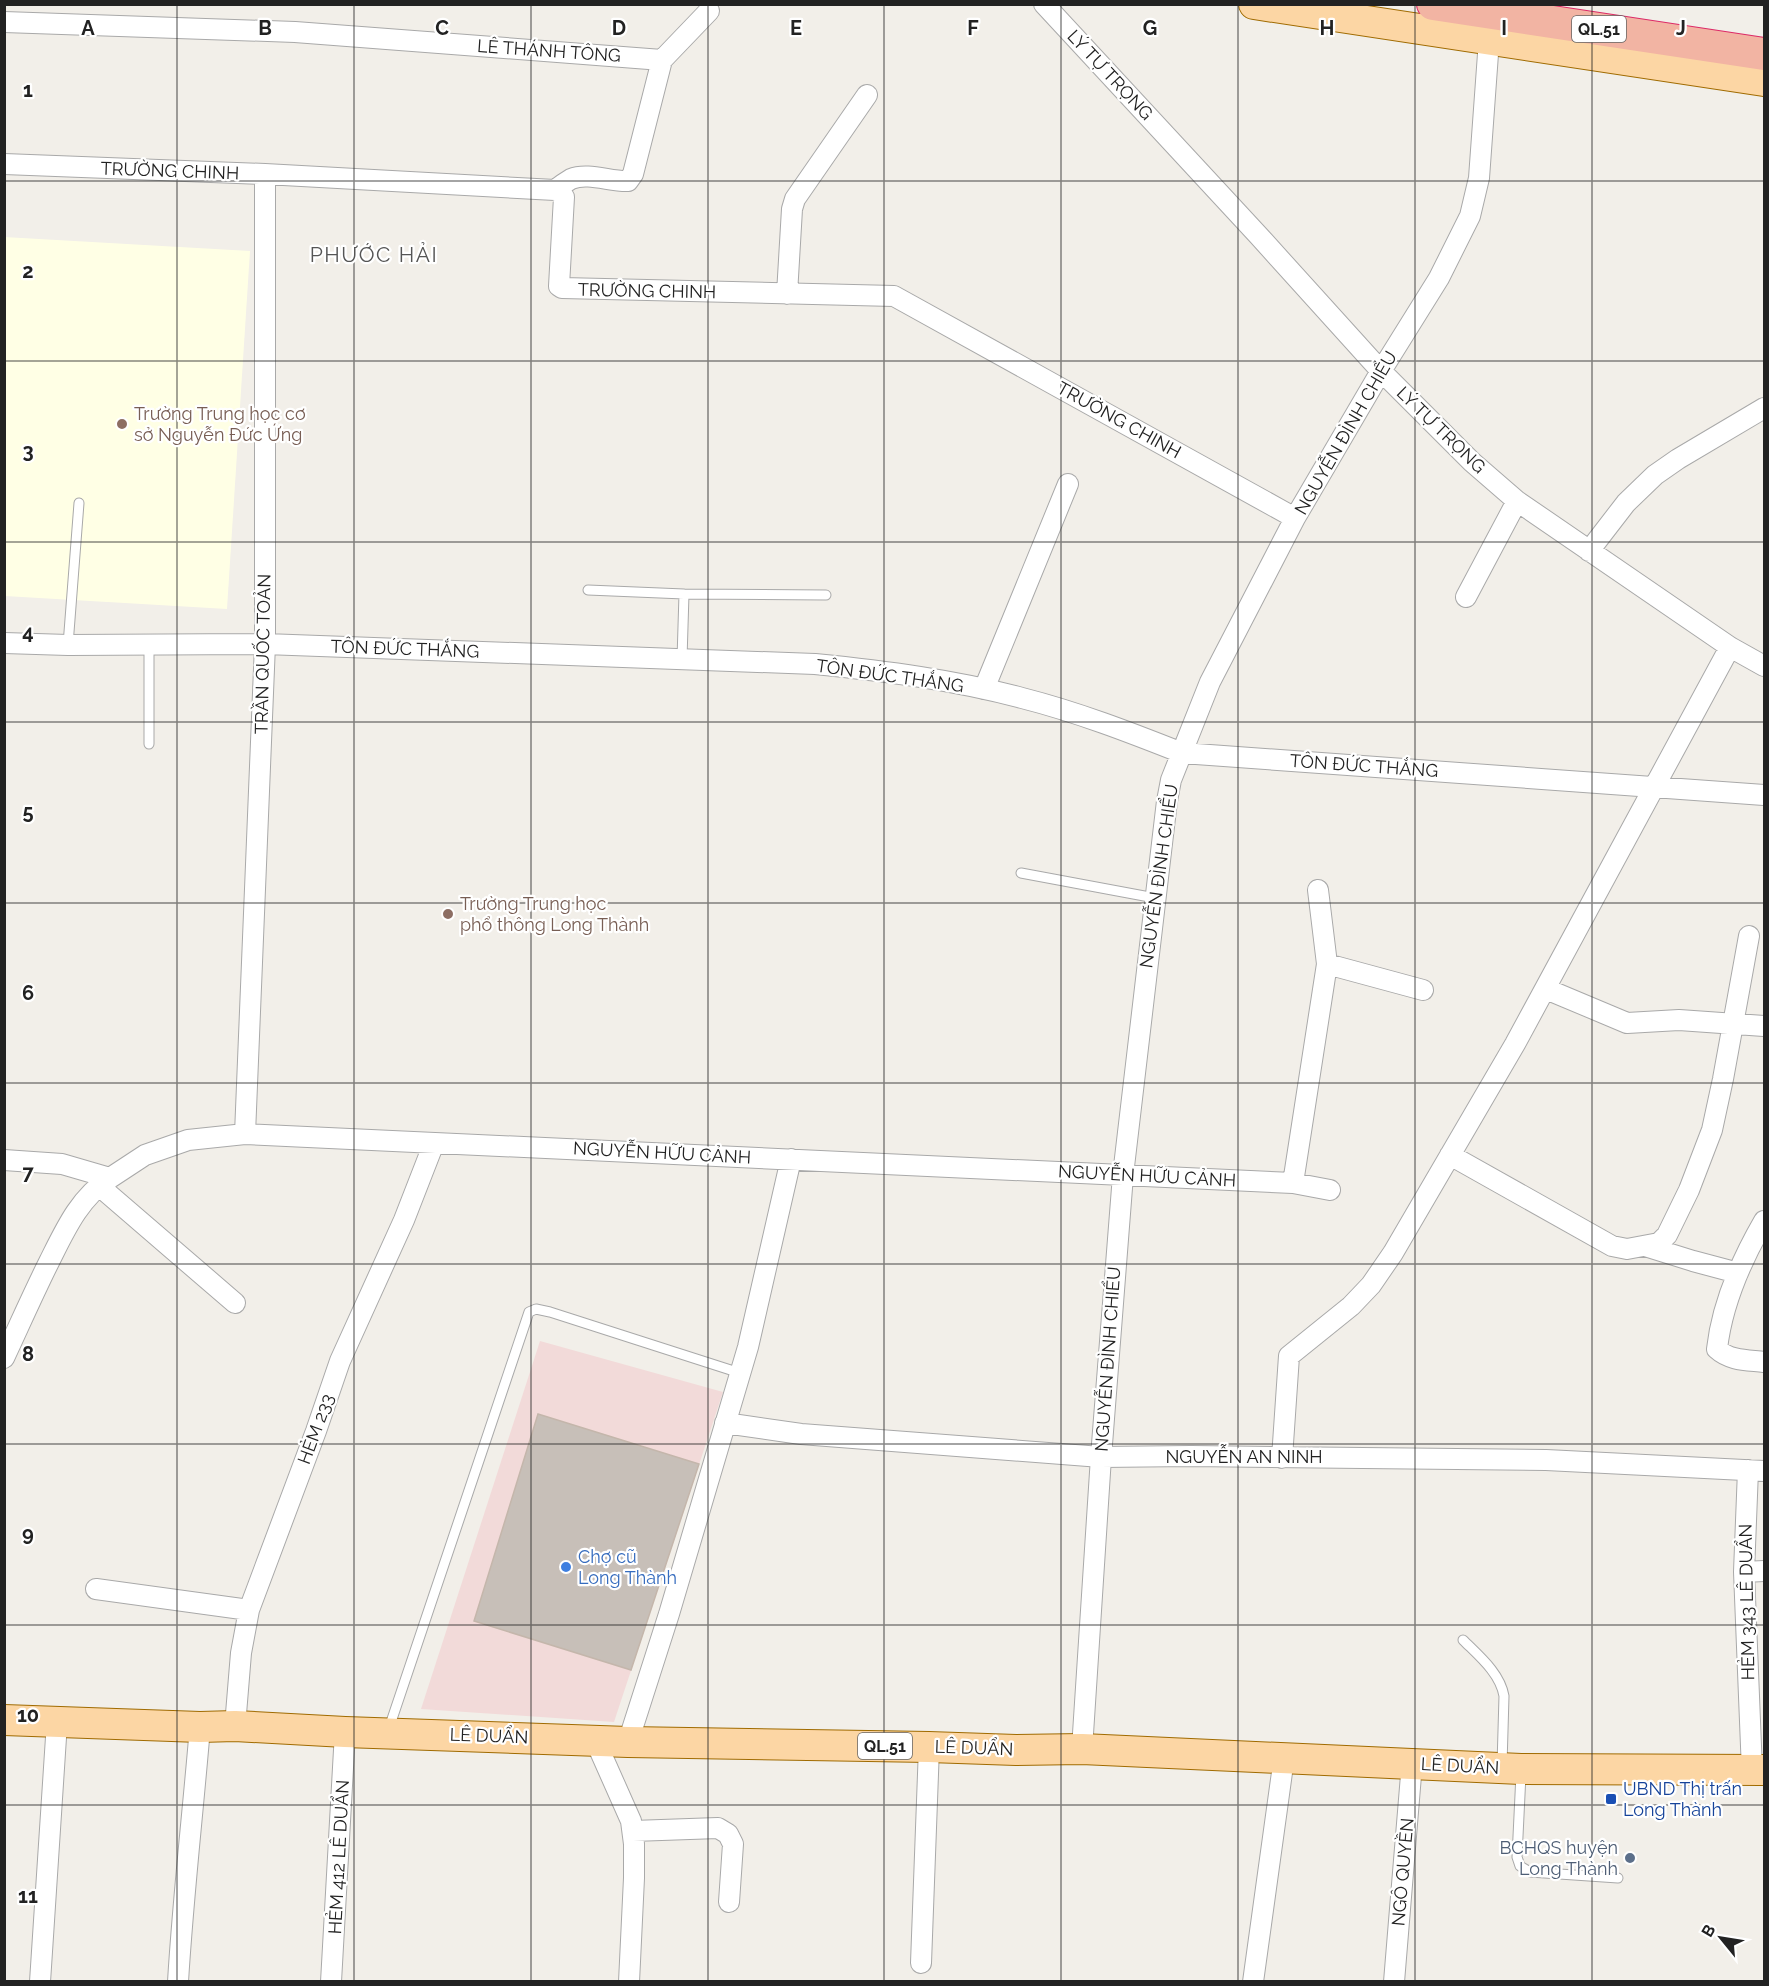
<svg xmlns="http://www.w3.org/2000/svg" width="1769" height="1986" font-family="Raleway,sans-serif">
  <style>
    .commercial { fill: #f2dad9 }
    .education { fill: #ffffe5 }
    .building { fill: #c7bfb8; stroke: #c4b6ab; stroke-width: 1.5 }
    .lines { fill: none; stroke-linecap: round; stroke-linejoin: round }
    .service-casing { stroke: #a9a9a9; stroke-width: 11 }
    .minor-casing { stroke: #a9a9a9; stroke-width: 22 }
    .primary-casing { stroke: #a06b00; stroke-width: 32 }
    .trunk-casing { stroke: #dc2a67; stroke-width: 34 }
    .service { stroke: #fff; stroke-width: 9 }
    .minor { stroke: #fff; stroke-width: 20 }
    .primary { stroke: #fcd6a4; stroke-width: 30 }
    .trunk { stroke: #f2b4a3; stroke-width: 32 }
    .grid { fill: none; stroke: #222; stroke-width: 1.5; stroke-opacity: 0.55 }
    .education-dot { fill: #8d6e63; stroke: #fff; stroke-width: 2 }
    .shop-dot { fill: #3f7fe0; stroke: #fff; stroke-width: 2 }
    .transit-dot { fill: #1a4fb4; stroke: #fff; stroke-width: 2 }
    .service-dot { fill: #5c6f8a; stroke: #fff; stroke-width: 2 }
    .labels { text-anchor: middle; stroke-width: 4.5; stroke-linejoin: round; paint-order: stroke }
    .shield { fill: #fff; stroke: #646464; stroke-width: 1.5 }
    .shield-label { font-size: 16px; font-weight: bold; fill: #222 }
    .street-label { font-size: 18px; fill: #222; stroke: #fff }
    .education-label { font-size: 18px; fill: #785e54; stroke: #fff; text-anchor: start }
    .shop-label { font-size: 18px; fill: #366cbe; stroke: #fff; text-anchor: start }
    .transit-label { font-size: 18px; fill: #164399; stroke: #fff; text-anchor: start }
    .service-label { font-size: 18px; fill: #4e5e75; stroke: #fff; text-anchor: end }
    .quarter-label { font-size: 21px; letter-spacing: 1.5px; fill: #555; stroke: #fff }
    .grid-label { font-size: 20px; text-anchor: middle; font-weight: bold; fill: #222; stroke: #fff; stroke-width: 4.5; stroke-linejoin: round; paint-order: stroke }
  </style>
  <rect width="100%" height="100%" fill="#f2efe9"/>
  <!-- commercial -->
  <path class="commercial" d="M540 1341 723 1392 614 1722 421 1709Z"/>
  <!-- education -->
  <path class="education" d="M4 237 250 251 227 609 5 596Z"/>
  <!-- building -->
  <path class="building" d="M538 1414 699 1464 631 1670 474 1621Z"/>
  <g class="lines">
    <!-- service casing -->
    <g class="service-casing">
      <path id="service" d="M588 590 684 594
        M149 644V744
        M68 645 79 503
        M682 659 684 594 826 595
        M1021 873 1155 898
        M1463 1640C1479 1656 1500 1673 1504 1696L1502 1765
        M389 1728 529 1312 536 1309 550 1312 740 1373
        M1521 1774 1517 1857 1520 1866 1530 1872 1618 1878"/>
    </g>
    <!-- minor casing -->
    <g class="minor-casing">
      <path id="minor" d="M1044 4 1258 235 1381 371 1472 462 1517 501 1730 647 1764 666
        M4 22 295 32 662 60
        M4 164 265 174 555 190 561 193 564 197 559 286 562 288 894 296 1295 518
        M555 190C560 186 566 182 571 179 588 172 611 182 628 181L633 174 662 60 709 11
        M787 294 792 209 795 199 867 95
        M1589 551 1626 503 1655 475 1678 459 1764 408
        M1466 597 1517 501
        M4 643 68 645 265 644 815 664C885 671 955 680 1022 698 1077 712 1129 732 1182 753L1764 795
        M984 689 1068 484
        M1327 964 1423 990
        M1546 989 1627 1023 1679 1020 1764 1026
        M245 1134 265 644V174
        M1450 1155 1612 1246 1627 1249 1659 1243 1667 1235 1689 1190 1712 1130 1723 1079 1749 936
        M4 1160 62 1164 110 1178 145 1155 188 1140 245 1134 1293 1183 1330 1190
        M1293 1183 1327 964 1318 890
        M98 1185 235 1303
        M1764 1221C1742 1259 1722 1304 1717 1349 1730 1361 1748 1360 1764 1362
        M1645 1246 1693 1261 1738 1273
        M4 1358C19 1326 33 1294 49 1262 65 1230 79 1198 110 1178
        M725 1423 801 1434 1101 1457 1191 1456 1546 1460 1764 1471
        M1282 1458 1289 1356 1351 1306 1371 1285 1393 1253 1515 1044 1730 647
        M1748 1470 1744 1572 1752 1771
        M1744 1572 1764 1571
        M96 1589 249 1610
        M235 1726 241 1653 249 1610 316 1431 340 1361 404 1220 434 1143
        M595 1740 631 1821 634 1844V1878L629 1982
        M628 1742 669 1614 748 1347 791 1159
        M1082 1749 1101 1457 1123 1175 1167 801 1171 780 1210 682 1295 518 1381 371 1439 278 1470 216 1479 178 1489 40
        M633 1831 718 1828 728 1834 733 1844 729 1902
        M921 1963 929 1747
        M40 1982 57 1722
        M178 1982C183 1897 193 1812 200 1727
        M331 1982 345 1732
        M1253 1982 1284 1758
        M1394 1982 1412 1763"/>
    </g>
    <!-- primary casing -->
    <g class="primary-casing">
      <path id="primary" d="M1254 4 1764 81
        M4 1720 200 1727 235 1726 345 1732 628 1742 929 1747 1016 1750 1082 1749 1521 1769 1764 1770"/>
    </g>
    <!-- trunk casing -->
    <g class="trunk-casing">
      <path id="trunk" d="M1433 4 1764 54"/>
    </g>
    <!-- service -->
    <use href="#service" class="service"/>
    <!-- minor -->
    <use href="#minor" class="minor"/>
    <!-- primary -->
    <use href="#primary" class="primary"/>
    <!-- trunk -->
    <use href="#trunk" class="trunk"/>
  </g>
  <!-- grid -->
  <path class="grid" d="M177 4V1982M354 4V1982M531 4V1982M708 4V1982M884 4V1982M1061 4V1982M1238 4V1982M1415 4V1982M1592 4V1982M4 181H1764M4 361H1764M4 542H1764M4 722H1764M4 903H1764M4 1083H1764M4 1264H1764M4 1444H1764M4 1625H1764M4 1805H1764"/>
  <!-- markers -->
  <g class="education-dot">
    <circle cx="122" cy="424" r="6"/>
    <circle cx="448" cy="914" r="6"/>
  </g>
  <circle class="shop-dot" cx="566" cy="1567" r="6"/>
  <rect class="transit-dot" x="1605" y="1793" width="12" height="12" rx="3"/>
  <circle class="service-dot" cx="1630" cy="1858" r="6"/>
  <g class="labels">
    <!-- shield labels -->
    <g class="shield">
      <rect x="1572" y="16" width="54" height="26" rx="4.5"/>
      <rect x="858" y="1733" width="54" height="26" rx="4.5"/>
    </g>
    <g class="shield-label">
      <text x="1599" y="35">QL.51</text>
      <text x="885" y="1752">QL.51</text>
    </g>
    <!-- street labels -->
    <g class="street-label">
      <text transform="translate(549 51) rotate(4)" y="6">LÊ THÁNH TÔNG</text>
      <text transform="translate(1110 75) rotate(47)" y="6">LÝ TỰ TRỌNG</text>
      <text transform="translate(170 171) rotate(2)" y="6">TRƯỜNG CHINH</text>
      <text transform="translate(647 291) rotate(1)" y="6">TRƯỜNG CHINH</text>
      <text transform="translate(1119 420) rotate(29)" y="6">TRƯỜNG CHINH</text>
      <text transform="translate(1441 430) rotate(44)" y="6">LÝ TỰ TRỌNG</text>
      <text transform="translate(1346 433) rotate(-60)" y="6">NGUYỄN ĐÌNH CHIỂU</text>
      <text transform="translate(405 649) rotate(2)" y="6">TÔN ĐỨC THẮNG</text>
      <text transform="translate(263 654) rotate(-89)" y="6">TRẦN QUỐC TOẢN</text>
      <text transform="translate(890 676) rotate(8)" y="6">TÔN ĐỨC THẮNG</text>
      <text transform="translate(1364 766) rotate(4)" y="6">TÔN ĐỨC THẮNG</text>
      <text transform="translate(1159 876) rotate(-82)" y="6">NGUYỄN ĐÌNH CHIỂU</text>
      <text transform="translate(662 1153) rotate(3)" y="6">NGUYỄN HỮU CẢNH</text>
      <text transform="translate(1147 1176) rotate(3)" y="6">NGUYỄN HỮU CẢNH</text>
      <text transform="translate(1108 1359) rotate(-86)" y="6">NGUYỄN ĐÌNH CHIỂU</text>
      <text transform="translate(316 1429) rotate(-70)" y="6">HẺM 233</text>
      <text x="1244" y="1463">NGUYỄN AN NINH</text>
      <text transform="translate(1747 1602) rotate(-91)" y="6">HẺM 343 LÊ DUẨN</text>
      <text transform="translate(489 1736) rotate(2)" y="6">LÊ DUẨN</text>
      <text transform="translate(974 1748) rotate(2)" y="6">LÊ DUẨN</text>
      <text transform="translate(1460 1766) rotate(3)" y="6">LÊ DUẨN</text>
      <text transform="translate(339 1857) rotate(-87)" y="6">HẺM 412 LÊ DUẨN</text>
      <text transform="translate(1403 1872) rotate(-85)" y="6">NGÔ QUYỀN</text>
    </g>
    <!-- education labels -->
    <g class="education-label">
      <text x="134" y="420">Trường Trung học cơ<tspan x="134" dy="21">sở Nguyễn Đức Ứng</tspan></text>
      <text x="460" y="910">Trường Trung học<tspan x="460" dy="21">phổ thông Long Thành</tspan></text>
    </g>
    <!-- shop labels -->
    <g class="shop-label">
      <text x="578" y="1563">Chợ cũ<tspan x="578" dy="21">Long Thành</tspan></text>
    </g>
    <!-- transit labels -->
    <g class="transit-label">
      <text x="1623" y="1795">UBND Thị trấn<tspan x="1623" dy="21">Long Thành</tspan></text>
    </g>
    <!-- service labels -->
    <g class="service-label">
      <text x="1618" y="1854">BCHQS huyện<tspan x="1618" dy="21">Long Thành</tspan></text>
    </g>
    <!-- quarter labels -->
    <g class="quarter-label">
      <text x="374" y="262">PHƯỚC HẢI</text>
    </g>
  </g>
  <g class="grid-label">
    <text x="88" y="35">A</text>
    <text x="265" y="35">B</text>
    <text x="442" y="35">C</text>
    <text x="619" y="35">D</text>
    <text x="796" y="35">E</text>
    <text x="973" y="35">F</text>
    <text x="1150" y="35">G</text>
    <text x="1327" y="35">H</text>
    <text x="1504" y="35">I</text>
    <text x="1681" y="35">J</text>
    <text x="28" y="97">1</text>
    <text x="28" y="278">2</text>
    <text x="28" y="458">3</text>
    <text x="28" y="639">4</text>
    <text x="28" y="819">5</text>
    <text x="28" y="1000">6</text>
    <text x="28" y="1180">7</text>
    <text x="28" y="1361">8</text>
    <text x="28" y="1541">9</text>
    <text x="28" y="1722">10</text>
    <text x="28" y="1903">11</text>
  </g>
  <!-- border -->
  <rect width="1769" height="1986" fill="none" stroke="#222222" stroke-width="12"/>
  <!-- north arrow -->
  <g transform="translate(1721 1938) rotate(300)" stroke="#ffffff" stroke-width="4.5" paint-order="stroke">
  <path d="M0-4.5L10 22L0 15L-10 22Z" fill="#222222"/>
  <text y="-9" font-size="16" font-weight="bold" text-anchor="middle" fill="#222222">B</text>
  </g>
</svg>
